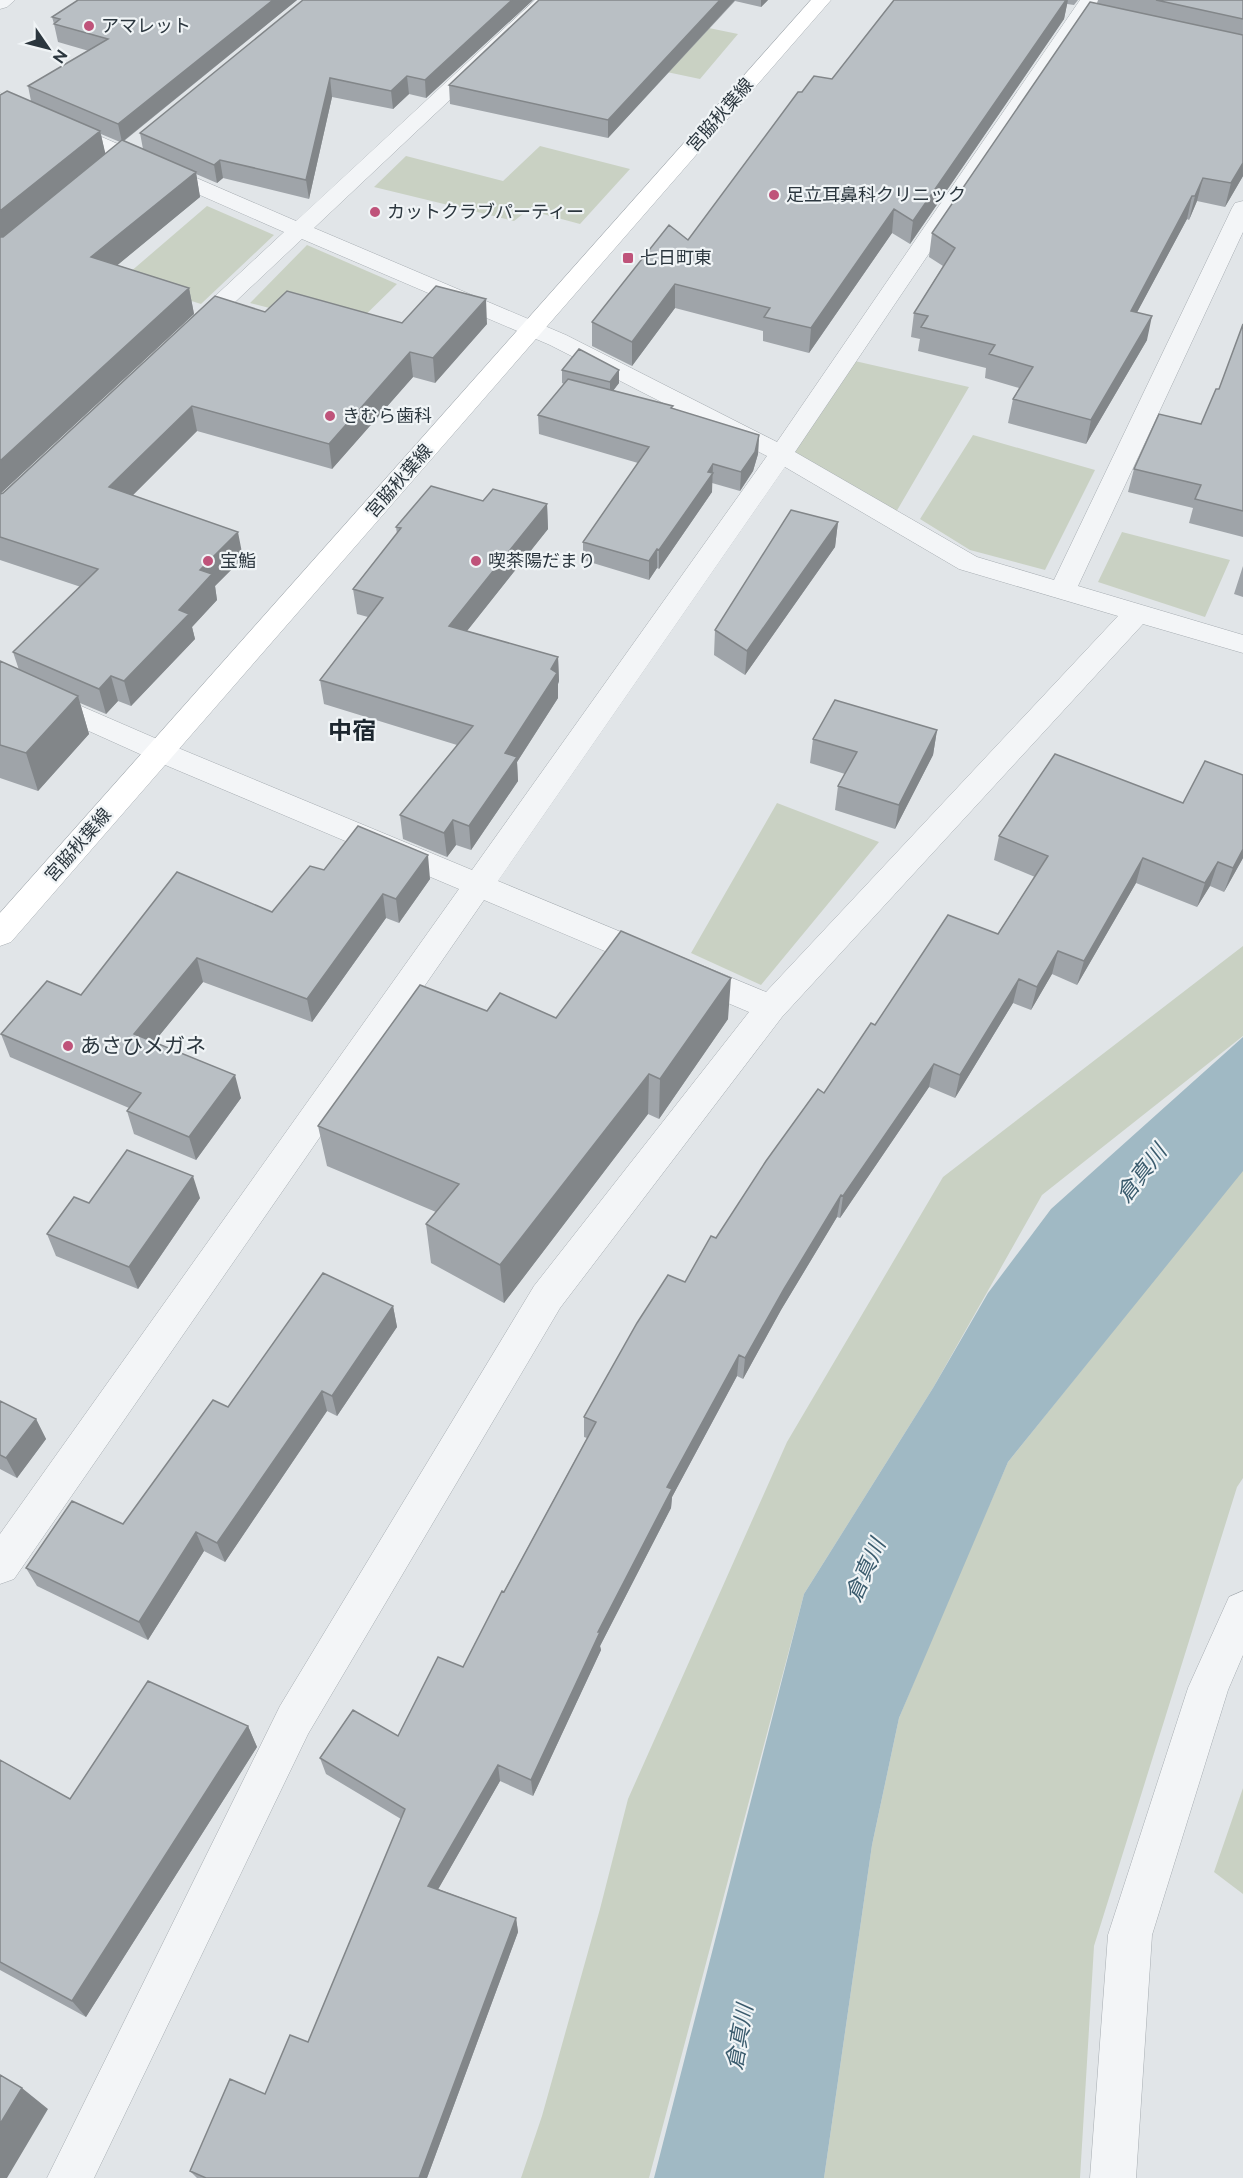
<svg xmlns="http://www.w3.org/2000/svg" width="1243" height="2178" font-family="Raleway,'Noto Sans JP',sans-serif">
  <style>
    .green { fill: #c9d1c3 }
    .water { fill: #a0b9c4 }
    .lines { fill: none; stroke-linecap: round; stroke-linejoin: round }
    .street-casing { stroke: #a7adb2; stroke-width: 1 }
    .secondary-casing { stroke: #a7adb2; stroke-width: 1 }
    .street { fill: #f3f5f7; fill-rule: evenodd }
    .secondary { fill: #fff; fill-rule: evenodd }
    .wall { fill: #9fa4a9; fill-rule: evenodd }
    .shaded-wall { fill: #828689 }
    .building { fill: #b9bfc4; stroke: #828689; stroke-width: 1.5 }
    .poi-dot { fill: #bf537a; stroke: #f0f4f6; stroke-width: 2 }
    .labels { text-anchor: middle; stroke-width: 4.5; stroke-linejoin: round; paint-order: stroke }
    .far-poi-label { font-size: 18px; fill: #2b363e; stroke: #f0f4f6; text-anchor: start }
    .far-street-label { font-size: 18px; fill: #2b363e; stroke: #f0f4f6 }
    .poi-label { font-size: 21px; fill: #2b363e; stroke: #f0f4f6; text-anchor: start }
    .water-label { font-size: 22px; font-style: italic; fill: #3a5b6d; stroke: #f0f4f6 }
    .quarter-label { font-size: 24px; font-weight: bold; fill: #1d272f; stroke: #f0f4f6 }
  </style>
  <rect width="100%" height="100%" fill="#e1e5e8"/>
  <!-- green -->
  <path class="green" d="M665 19 738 34 700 79 624 63Z
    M540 146 630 169 580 224 528 210 514 221 374 187 406 156 503 181Z
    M207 206 274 235 201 304 122 279Z
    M307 245 397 284 351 329 250 303Z
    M846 359 969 387 892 519 781 454Z
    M973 435 1095 470 1045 570 970 550 920 519Z
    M1122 532 1230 560 1205 617 1098 582Z
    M777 803 879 842 761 985 691 953Z
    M1243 946V1036L1042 1195 933 1388 804 1594 649 2178H521L542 2116 600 1909 628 1799 787 1442 943 1177Z
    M1243 1169V1478L1237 1487 1094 1946 1080 2178H824L872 1845 899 1718 944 1609 1008 1462Z
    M1243 1788V1894L1214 1872Z"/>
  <!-- water -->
  <path class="water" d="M1243 1037V1171L1008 1462 899 1718 872 1845 824 2178H654L804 1594 933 1388 988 1293 1051 1209Z"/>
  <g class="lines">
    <!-- street casing -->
    <g class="street-casing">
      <path id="street" d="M0 0H15L7 7 0 9Z
        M535 0H556L314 228 566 335 777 442 1080 0H1100L795 452 977 557 1054 580 1232 208 1235 203 1243 201V232L1078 586 1243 635V653L1143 624 782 1017 560 1308 308 1734 94 2178H47L280 1706 534 1286 749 1012 484 900 14 1579 0 1584V1534L459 889 151 759 0 691V671L171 745 472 870 767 456 550 345 302 239 199 336 191 338 183 336 179 331 183 326 284 232 0 107V93L296 221ZM785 467 959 569 1118 616 766 992 498 881Z
        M1243 1591V1655L1228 1690 1152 1935 1136 2178H1090L1108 1935 1188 1688 1229 1597Z"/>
    </g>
    <!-- secondary casing -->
    <g class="secondary-casing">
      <path id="secondary" d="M811 0H831L11 942 0 946V913Z"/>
    </g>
    <!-- street -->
    <use href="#street" class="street"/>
    <!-- secondary -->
    <use href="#secondary" class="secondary"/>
  </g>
  <!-- wall -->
  <path class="wall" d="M78 0H297L124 141 143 149 140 133 533 0 426 98 409 94 393 109 332 97 309 199 223 178 217 183 196 174 200 197 117 265 189 288 194 314 1 493H3L265 312 402 323 487 324 435 383 413 377 332 469 197 431 133 495 243 558 215 586 217 600 192 627 195 639 131 706 118 701 106 714 80 703 89 734 38 791 0 778V661L19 670 13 652 81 587 0 560V95L31 101 28 86 89 51 58 42 54 24 52 17ZM101 134 120 142 105 154Z
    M539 0H768L761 7 735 1 608 138 450 104 449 85Z
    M894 0H1078L1074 5 1067 4 1064 19 910 244 892 233 809 353 763 341V331L675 308 632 366 592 346V322L688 240 802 92 832 79Z
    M1098 0H1243V176L1225 207 1197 201 1189 220 1187 219 1137 312 1147 340 1086 444 1008 423 1013 399 1019 388 985 378 986 368 918 351 920 339 911 337 914 313 943 266 929 257 932 233 1097 3Z
    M1243 324V537L1189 523 1193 508 1128 492 1134 469 1201 424 1219 389Z
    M562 370H619V383L613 390 759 435 758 454 753 471 740 491 712 483V492L659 569 657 568 649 580 583 560V542L638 463 539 434 538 415 564 384 562 383Z
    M483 501 547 504 548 529 467 631 558 657 559 681 558 684V698L517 762 518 781 471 850 456 845 447 857 403 839 400 815 457 745 324 704 320 680 368 617 357 614 353 589 397 534 396 527Z
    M838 522 835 547 745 675 714 655 715 630Z
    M1243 566V597L1234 594Z
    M937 730 933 755 895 829 835 810 838 786 845 774 810 763 813 739Z
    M1243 775V858L1224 892 1210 886 1197 907 1136 883 1077 985 1052 974 1031 1010 1013 1003 955 1098 929 1087 840 1218 837 1217 781 1310 743 1379 737 1376 672 1497 671 1508 600 1646 601 1650 533 1796 500 1781 438 1889 516 1918 518 1932 427 2178H197L190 2171 265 2094 308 2042 401 1819 326 1774 320 1758 398 1736 463 1667 587 1438 584 1437V1417L685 1282 716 1238 875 1025 998 934 1035 877 994 860 999 836 1183 803Z
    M324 870 430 879 399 923 386 918 312 1022 203 982 154 1042 241 1098 196 1160 134 1134 127 1111 129 1108 10 1057 1 1034 81 995 272 912Z
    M487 1011 556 1018 728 1019 659 1119 648 1114 504 1303 431 1263 426 1224 436 1212 327 1166 318 1126Z
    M200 1198 138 1289 56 1256 47 1234 89 1203Z
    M393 1306 397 1327 337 1416 327 1411 225 1562 204 1551 148 1640 37 1586 26 1568 123 1524 228 1407Z
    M0 1401 36 1419 46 1439 17 1478 0 1469Z
    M248 1726 257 1747 86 2017 0 1970V1760L70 1799Z"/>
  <!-- shaded-wall -->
  <path class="shaded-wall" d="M273 0H297L122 142 118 124Z
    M512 0H533L426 98 425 80Z
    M720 0H735L608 138V120Z
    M761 0H768L761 7Z
    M1066 0H1068L1064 19 910 244 913 221Z
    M407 76 409 94 393 109 391 91Z
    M330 78 332 97 309 199 306 180Z
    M100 131 106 156 0 241V211Z
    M220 160 223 178 217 183 214 165Z
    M1243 163V176L1225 207 1231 183Z
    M196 172 200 197 97 282 91 257Z
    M1203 178 1197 201 1189 220 1195 196Z
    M1192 196 1187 219 1125 335 1131 311Z
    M894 209 892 233 809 353 811 328Z
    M675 284V308L632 366V342Z
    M189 288 194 314 0 494V461Z
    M486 299 487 324 435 383 433 358Z
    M1152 316 1147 340 1086 444 1091 420Z
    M410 352 413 377 332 469 329 444Z
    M619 370V383L610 395V382Z
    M192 406 197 431 115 513 109 487Z
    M759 435 758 454 753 471 740 491 741 472Z
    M713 464 712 492 659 569V550Z
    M547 504 548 529 451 651 449 626Z
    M838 522 835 547 745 675 747 651Z
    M238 532 243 558 215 586 217 600 192 627 195 639 131 706 124 681 179 610 200 570Z
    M657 549V568L649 580V561Z
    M558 657 559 681 558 684V698L517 762 518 781 471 850 469 826 505 753 551 669Z
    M111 676 118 701 106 714 99 689Z
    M78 696 89 734 38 791 26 753Z
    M937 730 933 755 895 829 899 805Z
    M453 820 456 845 447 857 444 833Z
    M1243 849V858L1224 892 1233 868Z
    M428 855 430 879 399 923 396 899Z
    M1143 858 1136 883 1077 985 1084 961Z
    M1218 862 1210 886 1197 907 1205 883Z
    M383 894 386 918 312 1022 307 999Z
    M1058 951 1052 974 1031 1010 1037 987Z
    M197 958 203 982 141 1058 134 1034Z
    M731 978 728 1019 659 1119 660 1079Z
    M1019 979 1013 1003 955 1098 960 1075Z
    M934 1064 929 1087 840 1218 843 1196Z
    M649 1074 648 1114 504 1303 500 1265Z
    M235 1075 241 1098 196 1160 189 1137Z
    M193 1176 200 1198 138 1289 129 1267Z
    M841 1195 837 1217 781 1310 743 1379 745 1358 784 1289Z
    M393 1306 397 1327 337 1416 332 1396Z
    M739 1355 737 1376 672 1497 671 1508 600 1646 601 1650 533 1796 531 1780 598 1632 667 1487Z
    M322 1391 327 1411 225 1562 217 1543Z
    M36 1419 46 1439 17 1478 6 1458Z
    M196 1532 204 1551 148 1640 139 1622Z
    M248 1726 257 1747 86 2017 72 2001Z
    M498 1765 500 1781 432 1900 428 1886Z
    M516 1918 518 1932 427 2178H419Z
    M22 2088 48 2109 7 2178H0V2124Z"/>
  <!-- building -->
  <path class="building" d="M78 0H273L118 124 28 86 108 39 54 24 60 19 52 17Z
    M303 0H512L425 80 407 76 391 91 330 78 306 180 220 160 214 165 140 133Z
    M539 0H720L608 120 449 85Z
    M894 0H1066L913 221 894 209 811 328 764 317 770 308 675 284 632 342 592 322 669 225 688 240 798 92H802L814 76 832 79Z
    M1156 0H1243V19Z
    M1090 2 1243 35V163L1231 183 1203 178 1195 196H1192L1131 311 1152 316 1091 420 1013 399 1033 367 989 354 995 345 921 327 928 316 914 313 955 248 932 233Z
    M7 91 100 131 0 211V95Z
    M122 140 196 172 91 257 189 288 0 461V237H3Z
    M436 286 486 299 433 358 410 352 329 444 192 406 109 487 238 532 200 570 212 574 179 610 189 614 124 681 111 676 99 689 13 652 98 569 0 537V494L3 493 215 296 265 312 287 291 402 323Z
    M1243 324V511L1195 499 1201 485 1134 469 1159 414 1201 424 1216 389H1219Z
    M579 349 619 370 610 382 562 370Z
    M568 379 673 406 671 408 759 435 755 452 741 472 713 464 708 472 713 473 659 550 657 549 649 561 583 542 649 447 538 415Z
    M431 486 483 501 493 489 547 504 449 626 558 657 551 669 557 673 505 753 517 757 469 826 453 820 444 833 400 815 473 726 320 680 383 598 353 589 401 528 396 527Z
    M791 510 838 522 747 651 715 630Z
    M0 661 78 696 26 753 0 745Z
    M835 700 937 730 899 805 838 786 857 752 813 739Z
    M1055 754 1183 803 1205 761 1243 775V849L1233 868 1218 862 1205 883 1143 858 1084 961 1058 951 1037 987 1019 979 960 1075 934 1064 843 1196 841 1195 784 1289 745 1358 739 1355 667 1487 672 1489 598 1632H600L531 1780 498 1765 428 1886 516 1918 419 2178H206L190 2171 230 2079 265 2094 290 2035 308 2042 405 1809 320 1758 353 1710 398 1736 438 1657 463 1667 502 1591 504 1592 596 1422 584 1417 637 1323 668 1275 685 1282 711 1236 716 1238 766 1161 818 1089 824 1093 871 1023 875 1025 948 915 998 934 1048 856 999 836Z
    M358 826 428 855 396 899 383 894 307 999 197 958 134 1034 235 1075 189 1137 127 1111 141 1093 1 1034 47 981 81 995 177 872 272 912 310 866 324 870Z
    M621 931 731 978 660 1079 649 1074 500 1265 426 1224 459 1184 318 1126 420 985 487 1011 500 993 556 1018Z
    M127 1150 193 1176 129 1267 47 1234 74 1197 89 1203Z
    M323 1273 393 1306 332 1396 322 1391 217 1543 196 1532 139 1622 26 1568 72 1501 123 1524 213 1400 228 1407Z
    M0 1401 36 1419 6 1458 0 1455Z
    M148 1681 248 1726 72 2001 0 1962V1760L70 1799Z
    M0 2075 22 2088 0 2124Z"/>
  <!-- markers -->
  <g class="poi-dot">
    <circle cx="89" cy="26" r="6"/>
    <circle cx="774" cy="195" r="6"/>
    <circle cx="375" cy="212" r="6"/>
    <rect x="622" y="252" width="12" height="12" rx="3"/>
    <circle cx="330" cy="416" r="6"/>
    <circle cx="208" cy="561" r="6"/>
    <circle cx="476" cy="561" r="6"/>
    <circle cx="68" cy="1046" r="6"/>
  </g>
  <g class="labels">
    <!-- far-poi labels -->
    <g class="far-poi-label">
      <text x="101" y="32">アマレット</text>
      <text x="786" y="201">足立耳鼻科クリニック</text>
      <text x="387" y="218">カットクラブパーティー</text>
      <text x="640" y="264">七日町東</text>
      <text x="342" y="422">きむら歯科</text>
      <text x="220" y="567">宝鮨</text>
      <text x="488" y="567">喫茶陽だまり</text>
    </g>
    <!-- far-street labels -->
    <g class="far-street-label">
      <text transform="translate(720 115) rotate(-49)" y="6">宮脇秋葉線</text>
      <text transform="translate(399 481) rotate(-49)" y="6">宮脇秋葉線</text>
      <text transform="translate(78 845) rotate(-49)" y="6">宮脇秋葉線</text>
    </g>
    <!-- poi labels -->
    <g class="poi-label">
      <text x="80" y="1053">あさひメガネ</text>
    </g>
    <!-- water labels -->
    <g class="water-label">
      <text transform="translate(1141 1173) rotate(-52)" y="8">倉真川</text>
      <text transform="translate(865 1570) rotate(-66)" y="8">倉真川</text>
      <text transform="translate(739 2037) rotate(-80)" y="8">倉真川</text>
    </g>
    <!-- quarter labels -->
    <g class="quarter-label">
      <text x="352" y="739">中宿</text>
    </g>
  </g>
  <!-- north arrow -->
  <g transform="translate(48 48) rotate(125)" stroke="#f0f4f6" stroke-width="4.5" paint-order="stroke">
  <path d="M0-4.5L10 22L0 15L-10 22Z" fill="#2b363e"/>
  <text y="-9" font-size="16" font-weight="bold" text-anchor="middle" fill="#2b363e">N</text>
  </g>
</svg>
